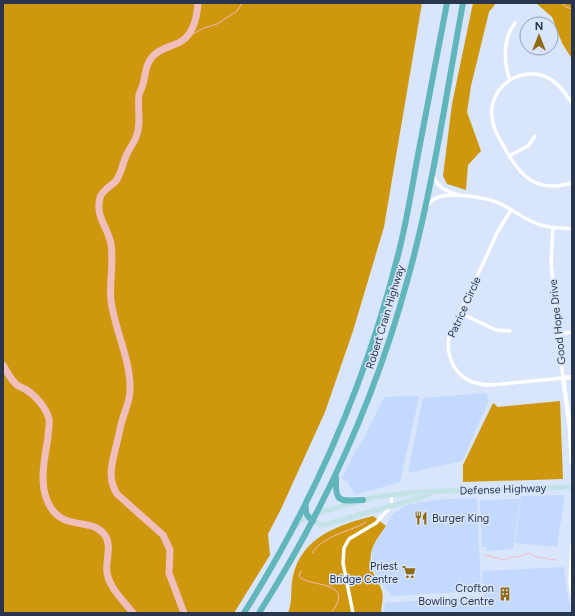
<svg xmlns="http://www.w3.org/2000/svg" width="575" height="616" font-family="Figtree,sans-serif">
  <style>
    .built { fill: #c4d9fe }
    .forest { fill: #cf970d }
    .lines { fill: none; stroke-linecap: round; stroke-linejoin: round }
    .stream { stroke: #f0bebc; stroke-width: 1 }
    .river { stroke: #f0bebc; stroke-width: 7 }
    .minor { stroke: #fff; stroke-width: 3.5 }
    .tertiary { stroke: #fff; stroke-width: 4.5 }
    .secondary { stroke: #c4e3e6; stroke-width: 5 }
    .trunk { stroke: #60b6bb; stroke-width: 6 }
    .labels { text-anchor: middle; stroke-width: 3; stroke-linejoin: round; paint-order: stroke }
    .street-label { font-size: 11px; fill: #29354a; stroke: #d8e5fb }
    .poi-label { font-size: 11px; fill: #29354a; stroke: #d8e5fb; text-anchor: end }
  </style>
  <rect width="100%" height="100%" fill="#d8e5fb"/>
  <!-- built -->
  <path class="built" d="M486 393 489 400 462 461 408 473 423 398Z
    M419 396 400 482 355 495 347 481 342 479 355 452 361 444 384 397Z
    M565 495 557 547 515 543 521 496Z
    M477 498 481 591 392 596 380 582 373 569 372 560V549L393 514 406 505 422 502 447 499Z
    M520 499 513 549 486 551V547H482L480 500Z
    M564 567 568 596 572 613H384L385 603 483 596 482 571Z"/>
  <!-- forest -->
  <path class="forest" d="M3 3H422L384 227 353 331 325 412 281 509 268 534 270 555 234 613H3Z
    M473 3H496L489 12 471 86 467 112 481 151 468 165 466 190 447 184 443 176 452 104Z
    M536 3H572V59L562 43 552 17Z
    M560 401 563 479 463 482V465L493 403 498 407Z
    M373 516 386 526C375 542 366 551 373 572 375 578 380 584 382 591 384 599 381 606 381 613H288C293 602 290 588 293 576 302 537 338 525 373 516Z"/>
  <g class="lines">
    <!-- stream -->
    <path class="stream" d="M561 3 566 7 572 9
      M187 37 204 28 217 24 237 11 242 3
      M312 553C325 534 348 533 366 522
      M485 555 504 560 511 557H517L529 553 536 557 555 560
      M301 571 299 576C307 588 358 579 331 613"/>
    <!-- river -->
    <path class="river" d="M3 365C7 371 10 379 17 385 19 386 22 388 25 389 35 395 46 407 49 419 50 424 48 432 48 437 45 457 39 481 47 500 60 533 89 516 104 534 113 545 105 560 107 573 110 589 124 601 133 613
      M184 613 169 573 170 550 163 535 117 494C106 477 113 461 117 442 119 435 120 428 122 421 125 410 130 401 130 390 131 360 115 331 111 301 109 282 114 263 111 244 108 227 95 217 100 198 102 190 111 186 116 181 121 174 123 163 126 156 129 149 134 143 136 137 142 123 137 109 139 95 140 91 142 88 143 84 146 73 145 65 153 56 160 48 171 47 180 42 193 35 197 17 198 3"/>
    <!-- minor -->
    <path class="minor" d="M510 80C503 61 503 39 515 23
      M572 103C566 95 561 86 552 80 529 65 496 79 492 108 490 122 496 133 503 145 519 175 535 194 572 183
      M509 156 528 146 535 136
      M433 176C439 189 446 191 459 195
      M427 206C431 201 436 197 442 196 458 194 489 197 503 205 516 212 527 221 541 225 551 228 562 228 572 229
      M511 210 498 231 449 337C445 365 462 385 491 385L563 378 551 264 553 228
      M460 313 496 330 510 331
      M558 334 572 332
      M572 545 570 582 572 595
      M353 613 343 563 344 548 349 539 376 523 392 505 391 495"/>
    <!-- tertiary -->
    <path class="tertiary" d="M572 377 563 378 570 429 572 463"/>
    <!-- secondary -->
    <path class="secondary" d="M313 521 322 525 327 524 419 498 431 493
      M296 526 301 520 318 513 375 497 418 492 572 487"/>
    <!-- trunk -->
    <path class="trunk" d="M336 478C335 504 340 501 363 500
      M306 507C305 514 308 517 313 521
      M244 613C313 503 365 385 397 259 406 226 411 193 417 160 427 108 437 55 447 3
      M259 613C325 509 376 397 408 278 433 188 446 95 463 3"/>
  </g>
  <!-- icons -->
  <defs>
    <g id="restaurant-bare" transform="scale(1.08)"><path d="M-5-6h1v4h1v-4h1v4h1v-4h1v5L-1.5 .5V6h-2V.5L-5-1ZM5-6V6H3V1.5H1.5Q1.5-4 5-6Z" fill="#916a11" stroke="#d8e5fb" stroke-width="2.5" paint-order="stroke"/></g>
    <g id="supermarket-bare" transform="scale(1.08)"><path d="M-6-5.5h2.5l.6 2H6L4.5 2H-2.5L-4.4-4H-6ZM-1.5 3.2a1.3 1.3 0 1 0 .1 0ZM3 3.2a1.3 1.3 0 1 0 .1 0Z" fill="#916a11" stroke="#d8e5fb" stroke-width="2.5" paint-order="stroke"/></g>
    <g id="building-bare" transform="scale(1.08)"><path d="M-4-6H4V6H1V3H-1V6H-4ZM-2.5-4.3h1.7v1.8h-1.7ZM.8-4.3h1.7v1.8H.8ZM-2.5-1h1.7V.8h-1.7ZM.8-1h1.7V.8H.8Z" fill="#916a11" stroke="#d8e5fb" stroke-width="2.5" paint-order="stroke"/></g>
  </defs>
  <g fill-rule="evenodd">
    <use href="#restaurant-bare" x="421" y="518"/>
    <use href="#supermarket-bare" x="409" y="572"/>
    <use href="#building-bare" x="505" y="594"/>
  </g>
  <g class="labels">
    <!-- street labels -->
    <g class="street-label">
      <text transform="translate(464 307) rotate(-66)" y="4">Patrice Circle</text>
      <text transform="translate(385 317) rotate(-73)" y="4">Robert Crain Highway</text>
      <text transform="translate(557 322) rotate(-96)" y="4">Good Hope Drive</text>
      <text transform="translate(503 489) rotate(-2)" y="4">Defense Highway</text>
    </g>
    <!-- poi labels -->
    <g class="poi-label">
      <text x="432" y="522" text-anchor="start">Burger King</text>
      <text x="398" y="570">Priest<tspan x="398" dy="13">Bridge Centre</tspan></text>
      <text x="494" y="592">Crofton<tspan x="494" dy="13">Bowling Centre</tspan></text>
    </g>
  </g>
  <!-- border -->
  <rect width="575" height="616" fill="none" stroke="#29354a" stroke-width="8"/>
  <!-- north arrow -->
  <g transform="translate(539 36)"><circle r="19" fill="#d8e5fb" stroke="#929fb4"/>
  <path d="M0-3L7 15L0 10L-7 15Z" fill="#916a11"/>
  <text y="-6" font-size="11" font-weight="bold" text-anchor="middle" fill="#29354a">N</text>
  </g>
</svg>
